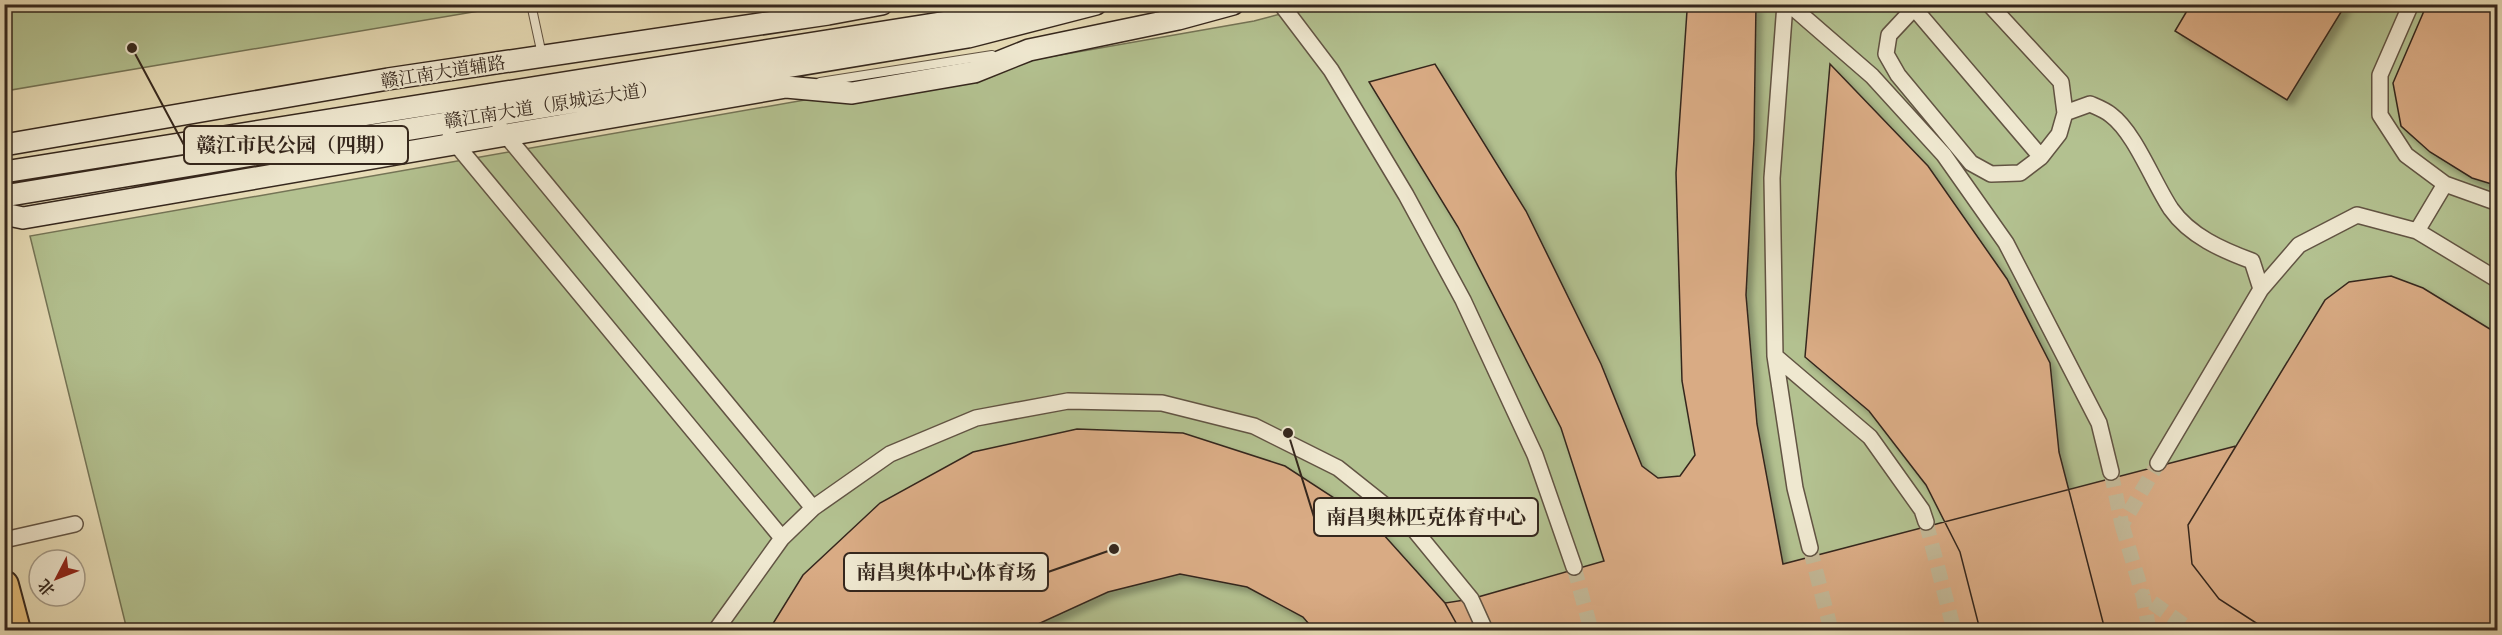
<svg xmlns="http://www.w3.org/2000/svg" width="2502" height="635" font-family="'Old Standard TT','Noto Serif SC',serif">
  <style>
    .green { fill: #b3c190; stroke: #747456; stroke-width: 1.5 }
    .building { fill: #d9ab84; stroke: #35271d; stroke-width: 1.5; filter: url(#shadow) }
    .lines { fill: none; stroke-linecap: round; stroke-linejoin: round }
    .street-tunnel { stroke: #c3b897; stroke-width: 15; stroke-dasharray: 15 8; stroke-linecap: butt }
    .lane-casing { stroke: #625443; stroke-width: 10 }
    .street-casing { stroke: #625443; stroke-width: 18 }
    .secondary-casing { stroke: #35271d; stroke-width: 24 }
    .highway-casing { stroke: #35271d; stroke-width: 32 }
    .lane { stroke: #efe8d0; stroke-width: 8 }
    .street { stroke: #efe8d0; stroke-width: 15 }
    .secondary { stroke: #efe8d0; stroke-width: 21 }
    .highway { stroke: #e4be7b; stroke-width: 28 }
    .labels { text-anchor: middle; stroke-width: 4.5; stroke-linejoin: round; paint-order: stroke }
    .street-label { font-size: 18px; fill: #35271d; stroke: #efe8d0 }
    .leader { fill: none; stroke: #35271d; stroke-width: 2 }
    .callout-dot { fill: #35271d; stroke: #efe8d0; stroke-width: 2 }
    .callout { fill: #efe8d0; stroke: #35271d; stroke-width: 2 }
    .callout-label { font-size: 20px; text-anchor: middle; font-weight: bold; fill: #35271d }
  </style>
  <defs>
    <filter id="shadow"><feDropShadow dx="5.5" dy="5.5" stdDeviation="3" flood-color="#0004"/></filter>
  </defs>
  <rect width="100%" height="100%" fill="#e7dcb6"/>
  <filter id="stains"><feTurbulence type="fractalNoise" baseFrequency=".00333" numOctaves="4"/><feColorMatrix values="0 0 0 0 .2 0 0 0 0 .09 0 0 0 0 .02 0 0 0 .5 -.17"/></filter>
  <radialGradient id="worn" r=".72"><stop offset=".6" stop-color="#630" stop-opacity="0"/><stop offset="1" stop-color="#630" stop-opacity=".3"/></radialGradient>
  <!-- green -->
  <path class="green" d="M5 4H514V5L5 91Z
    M1314 5H2497V630H127L30 236 1254 21Z"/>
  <!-- building -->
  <path class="building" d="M1719 4H1756L1754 139 1746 295 1757 424 1783 564 2236 446 2188 525 2192 564 2219 599 2267 630H1460L1445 603 1471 599 1604 561 1561 428 1458 227 1369 82 1435 64 1526 211 1601 364 1642 466 1658 478 1680 476 1695 455 1682 381 1676 173 1687 11Z
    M2191 4H2346L2287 100 2175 31Z
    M2427 4H2498V186L2472 178 2430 152 2401 126 2393 83Z
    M1830 64 1928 166 2007 279 2050 363 2059 452 2105 630H1980L1960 552 1926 485 1869 411 1805 357Z
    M2391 276 2423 288 2498 334V630H2267L2219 599 2192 564 2188 525 2325 300 2349 282Z
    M1077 429 1183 433 1285 466 1374 524 1445 603 1460 630H1314L1303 617 1247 587 1180 574 1108 592 1025 630H769L803 575 880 503 973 452Z"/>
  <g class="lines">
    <!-- street-tunnel -->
    <path class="street-tunnel" d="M2111 472 2122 525 2158 463
      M1926 522 1954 630
      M2122 525 2143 596
      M1810 548 1831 630
      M1574 567 1591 630
      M2149 630 2143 596 2191 630"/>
    <!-- lane casing -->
    <g class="lane-casing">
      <path id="lane" d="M531 4 542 55
        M820 82 992 55"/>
    </g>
    <!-- street casing -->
    <g class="street-casing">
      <path id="street" d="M1281 4 1331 70 1406 195 1463 300 1535 455 1574 567
        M1785 4 1772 178 1775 356 1795 488 1810 548
        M1789 4 1872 76 1944 155 2006 243 2099 423 2111 472
        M1918 4 1889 35 1886 54 1898 75 1971 163 1991 174 2020 173 2041 157 2059 134 2065 113 2061 82 1989 4
        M2411 4 2380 75V115L2406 155 2445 184 2498 203
        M1914 8 2041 157
        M2065 113 2090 104C2097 107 2105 110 2111 115 2135 133 2153 182 2171 209 2190 236 2222 250 2252 261L2261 289
        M500 128 813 508
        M450 137 782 538
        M2417 231 2498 280
        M1775 356 1870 437 1922 510 1926 522
        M2158 463 2261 289 2299 245 2357 215 2417 231 2445 184
        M4 540 75 524
        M716 630 782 538 813 508 890 454 976 418 1068 401 1162 403 1254 426 1338 468 1412 527 1471 599 1485 630"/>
    </g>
    <!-- secondary casing -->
    <g class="secondary-casing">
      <path id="secondary" d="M4 145 388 79 828 14 882 4
        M4 172 972 18 1023 4
        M4 196 968 37 1096 4
        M4 214 23 218 786 87 852 93 974 72 1029 50 1178 19 1233 4"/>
    </g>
    <!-- highway casing -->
    <g class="highway-casing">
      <path id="highway" d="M4 585 16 630"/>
    </g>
    <!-- lane -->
    <use href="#lane" class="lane"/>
    <!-- street -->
    <use href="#street" class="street"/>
    <!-- secondary -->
    <use href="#secondary" class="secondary"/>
    <!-- highway -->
    <use href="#highway" class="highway"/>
  </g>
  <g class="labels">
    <!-- street labels -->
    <g class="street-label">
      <text transform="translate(443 72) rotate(-9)" y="6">赣江南大道辅路</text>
      <text transform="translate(551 105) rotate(-9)" y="6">赣江南大道（原城运大道）</text>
    </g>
  </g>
  <!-- callouts -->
  <path class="leader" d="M132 48L184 145M1288 433L1314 517M1114 549L1048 572"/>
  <g class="callout-dot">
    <circle cx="132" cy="48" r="6"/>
    <circle cx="1288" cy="433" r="6"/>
    <circle cx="1114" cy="549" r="6"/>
  </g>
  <g class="callout">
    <rect x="184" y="126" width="224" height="38" rx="6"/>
    <rect x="1314" y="498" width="224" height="38" rx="6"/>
    <rect x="844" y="553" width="204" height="38" rx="6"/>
  </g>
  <g class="callout-label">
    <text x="296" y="152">赣江市民公园（四期）</text>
    <text x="1426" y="524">南昌奥林匹克体育中心</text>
    <text x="946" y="579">南昌奥体中心体育场</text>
  </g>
  <!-- margin -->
  <rect width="2502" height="635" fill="none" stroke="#e7dcb6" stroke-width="24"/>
  <rect x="6" y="6" width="2490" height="623" fill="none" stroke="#35271d" stroke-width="3"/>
  <rect x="12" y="12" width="2478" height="611" fill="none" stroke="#35271d" stroke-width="1.5"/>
  <!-- north arrow -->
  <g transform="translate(57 578) rotate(228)"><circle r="28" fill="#efe8d0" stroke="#a59b88" stroke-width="1.5"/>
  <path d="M0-4.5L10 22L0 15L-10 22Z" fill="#8f2418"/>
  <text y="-9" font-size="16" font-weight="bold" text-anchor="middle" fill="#35271d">北</text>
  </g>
  <rect width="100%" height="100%" filter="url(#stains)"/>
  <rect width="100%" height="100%" fill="url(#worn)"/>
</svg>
